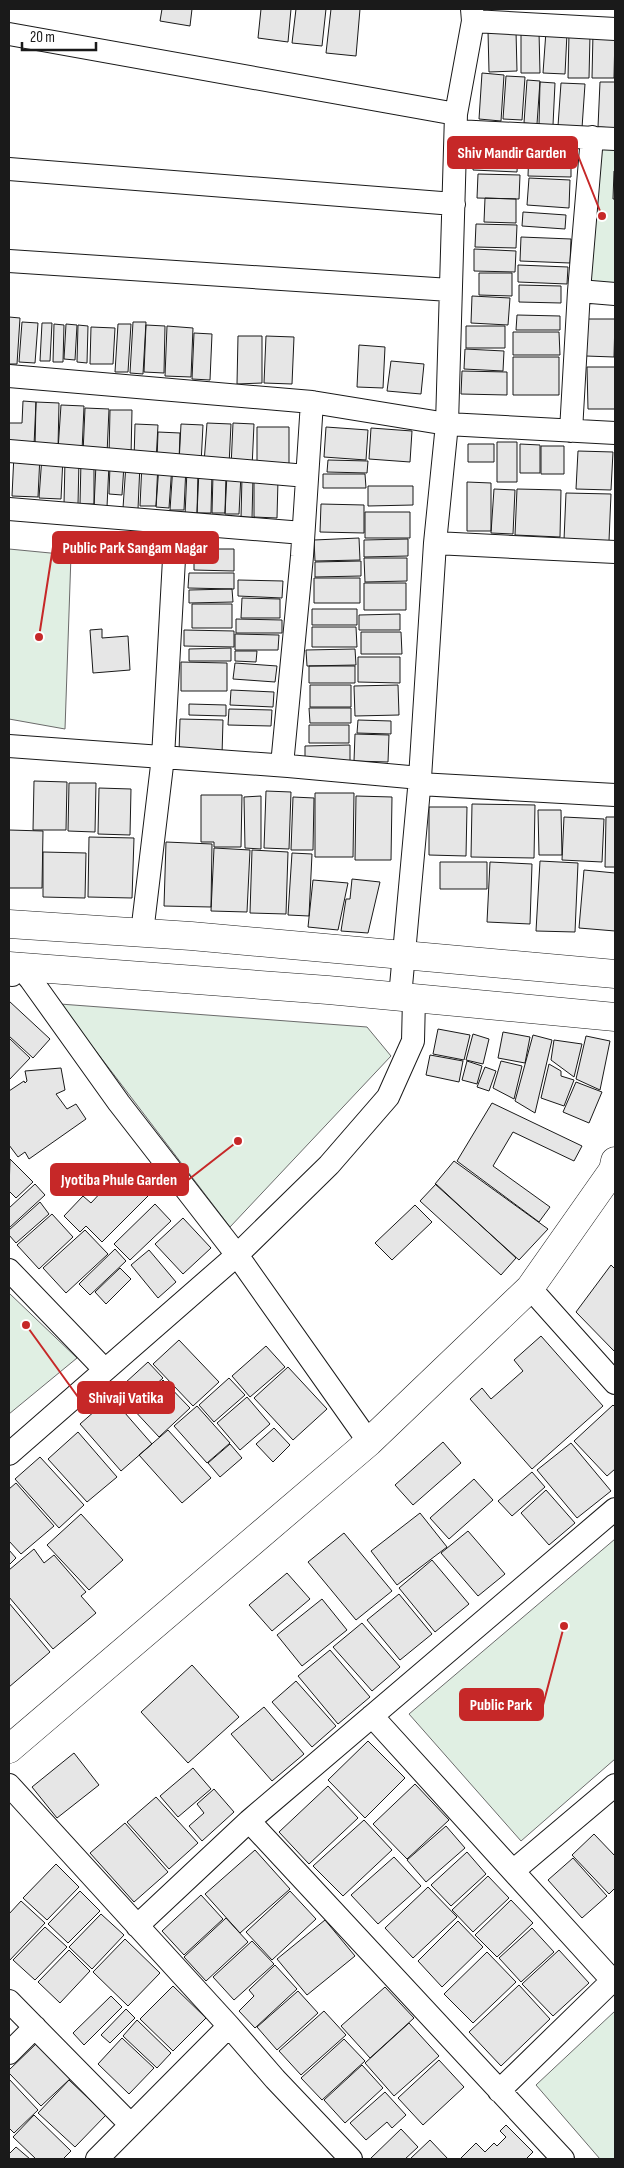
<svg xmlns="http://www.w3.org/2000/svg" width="624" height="2168" font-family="'Sofia Sans Condensed',sans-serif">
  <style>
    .green { fill: #e0efe3; stroke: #6a6a6a }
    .building { fill: #e6e6e6; stroke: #1a1a1a }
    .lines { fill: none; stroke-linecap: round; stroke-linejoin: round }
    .street-casing { stroke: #1a1a1a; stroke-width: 24 }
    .secondary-casing { stroke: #1a1a1a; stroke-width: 29 }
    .street { stroke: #fff; stroke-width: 22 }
    .secondary { stroke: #fff; stroke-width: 28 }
    .leader { fill: none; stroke: #c62828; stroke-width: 2 }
    .callout-dot { fill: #c62828; stroke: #fff; stroke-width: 2 }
    .callout { fill: #c62828; stroke: #c62828; stroke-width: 2 }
    .callout-label { font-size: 16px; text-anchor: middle; font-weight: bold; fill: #fff }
  </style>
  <rect width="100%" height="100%" fill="#fff"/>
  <!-- green -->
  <path class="green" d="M594 146 615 147V286L585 284Z
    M9 549 71 555 65 729 9 719Z
    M60 1004 367 1027 391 1056 230 1227Z
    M9 1293 77 1358 9 1414Z
    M615 1539V1759L521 1841 409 1714Z
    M615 2011V2159H600L536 2085Z"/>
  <!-- building -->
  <path class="building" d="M162 9H192L190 26 160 21Z
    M261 9H291L288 42 258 38Z
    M296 9H326L322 46 292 43Z
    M331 9H360L356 56 326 53Z
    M488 31H516L517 71 489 72Z
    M546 31 567 33 565 74 543 73Z
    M539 32 540 73H521V33Z
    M593 33H615L614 78H592Z
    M569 34 590 35 589 78H568Z
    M482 73 504 75 501 121 479 119Z
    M506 76 525 77 522 120 503 119Z
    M527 80 540 81 537 124 524 123Z
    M540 82 555 83 553 125H539Z
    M600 82H615V128L598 127Z
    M561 83 585 84 582 128 558 126Z
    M474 148 518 150 517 172 473 170Z
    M529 149 571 150V177L528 176Z
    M614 171H615V199H613Z
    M478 174 520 175 519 199 477 198Z
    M529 178 570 180 569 208 527 205Z
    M485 198 516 199V223L484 222Z
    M523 212 566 215 565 229 522 226Z
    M476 224 517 225 516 248 475 247Z
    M521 237 571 239 570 263 520 261Z
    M474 249 516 251 515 272 474 271Z
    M518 265 568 267 567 284 518 282Z
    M479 273H512V296L479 295Z
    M519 285 561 286V303L519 302Z
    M472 296 510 298 508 325 471 323Z
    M517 315 560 316V330H516Z
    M9 317 20 318 17 364H9Z
    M587 319H615L614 357 586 356Z
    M22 322 38 323 35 363 19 362Z
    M133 322H146L143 374 130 373Z
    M42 323H52L50 361H40Z
    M54 324 64 325 63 362H53Z
    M66 324 77 325 75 360 64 359Z
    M118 324H131L128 372H115Z
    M78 325 88 326 87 363 77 362Z
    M146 325 165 326 164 373 144 372Z
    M167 326 193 328 191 377 165 376Z
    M466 326H505V348H466Z
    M91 327 115 328 113 364H90Z
    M513 332H559L560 355H513Z
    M194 333 212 334 210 380 192 379Z
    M238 336H262V383L237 384Z
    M266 336 294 337 292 384 264 383Z
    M359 345 385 347 383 388 357 387Z
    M465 349 504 351 503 371 464 369Z
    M513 357H559V395H513Z
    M391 361 424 364 421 394 387 391Z
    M587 367H615V409H588Z
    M462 371 507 372V395L461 394Z
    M23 401 36 402 34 445 9 443V423H22Z
    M36 402 59 403 58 448 35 447Z
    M61 405 84 406 82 451 58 450Z
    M85 408 109 409 107 454 83 453Z
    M110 410H132L131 456H109Z
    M207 423 231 424 229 465 204 463Z
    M233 423 254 424 252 468 231 467Z
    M135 424 158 425 156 461 134 460Z
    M181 424 203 425 201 464 179 463Z
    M257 427H289V467L257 466Z
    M326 427 368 430 366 460 324 457Z
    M371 428 412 431 410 462 369 459Z
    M158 432 180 433 179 461 157 460Z
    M497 442H517V482H497Z
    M468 444H494V462H468Z
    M520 444 540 445V473H520Z
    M541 446H564V474H541Z
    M578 451 613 452 611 490 576 489Z
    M14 454 40 455 38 497 12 496Z
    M42 456 63 457 61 499 39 498Z
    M65 460H79L78 505 64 504Z
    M328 460 368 461 367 473 327 472Z
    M81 461H94V504H80Z
    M142 463H158L156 506H140Z
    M96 464H109L107 507H94Z
    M126 464H140L138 509 123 508Z
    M110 465H124L122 495 109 494Z
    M159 465H172L169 508 156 507Z
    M173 465 186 466 184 510H170Z
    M187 470H198L197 516 185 515Z
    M199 471 212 472 211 513H197Z
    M213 474H226L225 513H212Z
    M227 474H241L239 514H225Z
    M323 474H365L366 488H323Z
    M242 476H253L252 520 241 519Z
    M254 480H278L277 518 254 517Z
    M467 482 491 483V531H467Z
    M368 486H413V505L368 506Z
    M494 489 515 490 513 534 491 533Z
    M517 489 561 490 560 537 515 535Z
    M566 493 611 494 609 541 564 540Z
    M321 504 364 505V533L320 532Z
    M365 512H410V538H365Z
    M359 538 360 560 315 561 314 540Z
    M408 539V556L364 557V540Z
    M194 549H234V571L194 570Z
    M364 558H407V581L365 582Z
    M361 561V576L315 577V562Z
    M189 573H234V589L188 588Z
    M314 578H360V603H314Z
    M238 580 283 581 282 598 238 596Z
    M364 583H406V610H364Z
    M232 589 233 602 189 603V590Z
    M242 598 280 599V618H241Z
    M192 604H232V628H192Z
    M312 609H357V625H312Z
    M400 614V630H359V615Z
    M236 619 282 620V633H236Z
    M312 627H356L357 647H312Z
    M102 629V638L128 636 130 670 93 673 90 630Z
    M184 630 234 631V647L184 646Z
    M361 632H401L402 654H361Z
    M235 634 279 635 278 650H235Z
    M231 648V661H189V649Z
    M355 649 356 665 307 666 306 650Z
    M235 651H257L256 662 235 661Z
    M358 657H400V683L358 682Z
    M181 662 227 663V691H181Z
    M235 663 277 666 275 682 233 679Z
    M309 666H355V683H309Z
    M310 685H351V707H310Z
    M398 685 399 715 355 716 354 686Z
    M231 690 274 692 273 707 230 705Z
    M189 704 226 705V716L189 715Z
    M309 708H351V723H310Z
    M229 709 272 710 271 726 228 725Z
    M180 719 223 720 222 755 179 753Z
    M358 720 391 721V734L357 733Z
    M309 725H349V743H309Z
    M355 734 389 735 388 762 354 761Z
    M350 745V763L305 764V746Z
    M34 781 67 782 66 830H33Z
    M69 783H96L95 832 68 831Z
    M99 788 131 789 130 835 98 834Z
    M266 791 291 792 289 849 264 848Z
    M315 793H354L353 857H315Z
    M201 795H242L241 847H214V842H201Z
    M261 796V849L245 848 244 797Z
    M356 796 392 797 391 860H355Z
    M293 797 314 798 313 850H291Z
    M472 804 535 805 534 858 471 857Z
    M429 807H467L466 856 429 855Z
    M538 810H561L562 855H539Z
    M564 817 604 819 602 862 562 860Z
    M606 817H615V867H605Z
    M9 830 43 831 42 888H9Z
    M89 837 134 838 132 898 88 897Z
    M166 842 212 844 211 907 164 906Z
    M214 848 250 850 247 912 211 911Z
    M252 850 288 852 286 914 250 913Z
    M43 852 86 853 85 898 43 897Z
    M292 853 312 854 309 916 288 915Z
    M540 861 578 863 575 932 536 931Z
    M440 862H487V889H440Z
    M490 862 532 864 530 924 487 922Z
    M584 870 615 873V931L579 928Z
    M352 879 380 882 368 933 341 931 346 899H350Z
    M313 880 348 883 338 930 308 927Z
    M9 1001 50 1039 33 1058 9 1036Z
    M438 1029 470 1035 464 1060 433 1054Z
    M503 1032 530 1037 525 1063 498 1058Z
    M473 1034 489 1039 483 1064 466 1060Z
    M533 1035 552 1040 535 1113 515 1101Z
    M586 1036 610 1041 600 1090 576 1079Z
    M9 1038 30 1058 9 1080Z
    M554 1040 582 1044 574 1077 551 1060Z
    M430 1055 463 1061 459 1082 426 1075Z
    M467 1061 482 1066 477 1084 462 1080Z
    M501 1061 522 1066 514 1099 493 1088Z
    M549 1064 561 1071V1076L574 1080 564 1106 541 1098Z
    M485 1067 496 1071 489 1091 477 1087Z
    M61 1068 65 1090 56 1094 67 1109 76 1104 86 1119 29 1159 25 1152 18 1157 9 1145V1091L24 1081 25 1083 27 1081 25 1071Z
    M576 1082 602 1092 589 1123 563 1112Z
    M492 1103 582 1146 574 1161 513 1132 493 1166 550 1207 539 1222 457 1161Z
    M10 1159 33 1182 16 1198 9 1191Z
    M454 1161 548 1229 519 1260 435 1184Z
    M117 1163 150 1194 102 1242 86 1226 80 1232 64 1216 83 1196 91 1203 104 1189 98 1182Z
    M35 1184 45 1195 9 1228V1208Z
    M436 1184 516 1258 501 1275 420 1201Z
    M40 1202 49 1214 16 1243 9 1235V1230Z
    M155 1204 171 1221 130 1260 114 1244Z
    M415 1205 432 1222 392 1260 375 1243Z
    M52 1214 73 1237 39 1269 17 1245Z
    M183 1218 211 1248 183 1274 155 1244Z
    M85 1230 108 1254 66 1293 43 1268Z
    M115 1249 126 1261 90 1295 79 1284Z
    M149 1250 176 1282 158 1298 131 1265Z
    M611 1265 615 1269V1352L576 1312Z
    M120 1268 131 1279 106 1304 95 1292Z
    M541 1336 603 1406 532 1469 470 1399 482 1388 491 1399 523 1371 514 1360Z
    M179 1340 219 1382 193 1406 153 1364Z
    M266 1346 285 1367 250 1397 232 1376Z
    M148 1362 163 1378 127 1410 113 1394Z
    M288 1367 327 1409 293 1440 254 1398Z
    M229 1378 245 1395 214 1422 199 1405Z
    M163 1380 190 1408 159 1437 132 1408Z
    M111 1397 152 1444 121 1471 80 1424Z
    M247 1397 270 1424 240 1450 217 1423Z
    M613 1405 615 1407V1469L607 1476 574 1441Z
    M197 1406 230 1443 207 1463 174 1426Z
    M274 1428 290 1445 273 1462 256 1444Z
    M168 1430 211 1478 182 1503 139 1455Z
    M78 1432 117 1477 87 1502 48 1459Z
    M443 1442 461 1463 413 1505 395 1485Z
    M571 1443 611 1491 577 1518 537 1470Z
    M230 1444 242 1458 220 1477 208 1463Z
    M40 1457 84 1505 59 1528 15 1479Z
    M532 1472 545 1487 512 1516 498 1501Z
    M474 1479 493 1500 449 1539 430 1518Z
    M16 1483 54 1526 21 1554 9 1541V1489Z
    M546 1490 575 1523 549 1545 521 1513Z
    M420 1513 447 1547 397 1585 371 1551Z
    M81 1514 123 1560 89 1590 47 1545Z
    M468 1531 505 1574 478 1596 441 1553Z
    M344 1533 392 1591 356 1620 308 1562Z
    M34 1549 44 1563 54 1555 86 1592 81 1596 96 1613 53 1649 9 1597V1570Z
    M9 1550 16 1558 9 1565Z
    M432 1560 469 1604 435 1632 399 1588Z
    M287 1573 310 1599 272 1631 249 1605Z
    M399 1594 432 1634 400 1660 367 1620Z
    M322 1599 347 1630 302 1666 277 1635Z
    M9 1603 50 1652 9 1687Z
    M362 1623 400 1667 372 1691 333 1647Z
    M330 1650 370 1697 338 1724 298 1676Z
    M192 1665 239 1717 188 1763 141 1712Z
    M296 1681 336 1726 312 1747 272 1702Z
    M264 1707 304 1754 272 1781 231 1734Z
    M368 1741 405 1778 365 1818 328 1780Z
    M74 1753 99 1785 57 1818 32 1787Z
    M193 1768 211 1789 178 1817 160 1796Z
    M415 1784 449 1820 407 1859 373 1824Z
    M328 1786 358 1818 309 1864 279 1832Z
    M214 1789 234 1812 202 1841 189 1826 204 1813 197 1804Z
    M156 1797 198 1843 169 1869 127 1822Z
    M364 1820 392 1850 343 1896 313 1866Z
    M125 1823 168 1872 134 1902 90 1853Z
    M446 1826 465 1848 426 1882 407 1860Z
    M594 1834 615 1856V1888L609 1894 572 1855Z
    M255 1850 290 1889 240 1933 205 1894Z
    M467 1852 486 1874 451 1906 431 1885Z
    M394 1857 421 1886 378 1924 351 1895Z
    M573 1858 607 1896 582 1918 548 1880Z
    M56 1864 79 1887 47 1920 23 1898Z
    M488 1876 509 1898 473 1932 452 1910Z
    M428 1887 457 1917 413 1958 385 1928Z
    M80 1891 100 1911 68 1943 48 1924Z
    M290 1891 316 1919 272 1960 246 1932Z
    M201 1895 223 1919 184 1955 162 1931Z
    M511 1900 533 1923 497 1957 475 1935Z
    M21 1901 45 1923 9 1961V1914Z
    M101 1914 124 1935 92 1969 69 1947Z
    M226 1918 248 1942 206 1981 184 1957Z
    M325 1920 355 1956 307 1995 277 1959Z
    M458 1921 483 1947 442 1987 418 1961Z
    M45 1927 67 1947 35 1980 13 1960Z
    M532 1928 554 1952 521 1982 499 1958Z
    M125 1939 160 1973 128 2006 93 1972Z
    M252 1941 274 1964 234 2000 213 1977Z
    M69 1950 90 1971 60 2003 38 1982Z
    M559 1950 589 1983 553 2016 522 1984Z
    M487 1952 516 1982 473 2023 444 1994Z
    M275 1965 297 1989 255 2028 239 2011 254 1996 249 1990Z
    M519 1985 550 2019 501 2066 469 2032Z
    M173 1986 206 2018 173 2051 140 2019Z
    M385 1987 414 2018 370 2058 341 2026Z
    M298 1991 318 2013 277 2050 257 2027Z
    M111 1996 122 2007 84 2045 73 2033Z
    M126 2009 135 2018 110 2043 101 2035Z
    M324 2011 346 2035 301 2075 279 2051Z
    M137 2020 171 2053 157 2068 123 2036Z
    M409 2023 439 2056 394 2096 365 2063Z
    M122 2038 154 2068 129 2094 98 2064Z
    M344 2039 365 2061 322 2100 301 2078Z
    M38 2042 71 2078 41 2106 9 2073V2070Z
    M439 2060 464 2087 423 2125 398 2098Z
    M362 2065 383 2088 345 2123 324 2100Z
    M9 2079 38 2110 14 2133 9 2128Z
    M69 2080 106 2115 75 2147 38 2113Z
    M385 2092 406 2115 392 2128 387 2122 366 2140 350 2123Z
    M34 2115 71 2151 63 2159H36L13 2137Z
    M506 2125 533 2152 526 2159H460L476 2143 485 2152 494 2143 497 2146 506 2137 500 2131Z
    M401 2129 418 2147 405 2159H370Z
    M430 2140 448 2159H410Z
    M16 2147 30 2159H9V2154Z"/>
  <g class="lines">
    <!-- street casing -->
    <g class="street-casing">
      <path id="street" d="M473 21 615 29
        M9 34 456 114
        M456 131 615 139
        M9 169 454 204
        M9 261 450 290
        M579 291 615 294
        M9 376 312 402 447 424 615 433
        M571 431 579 291 592 137
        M9 451 307 476
        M9 509 303 533
        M435 543 615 552
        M9 746 288 766 420 778
        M282 765 302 556 312 402
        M419 784 615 795
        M142 933 163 757 176 523
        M12 975 20 967 31 980 119 1103 237 1255 369 1442
        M400 997 420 778 435 543 447 424 456 114 473 21 472 9
        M9 1270 105 1370
        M530 1288 615 1383
        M9 1454 237 1255 329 1165 388 1097 413 1041 414 998
        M372 1716 612 1980
        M9 1785 229 2026 275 2079 351 2159
        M249 1821 563 2159
        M513 1871 615 1785
        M137 1926 249 1821 615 1509
        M9 2001 130 2124
        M9 2053 35 2027
        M499 2091 615 1978
        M97 2159 229 2026"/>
    </g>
    <!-- secondary casing -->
    <g class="secondary-casing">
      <path id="secondary" d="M9 924 191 936 615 974
        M9 966 328 990 615 1017
        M9 1749 369 1442 530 1288 613 1170 615 1161"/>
    </g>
    <!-- street -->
    <use href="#street" class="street"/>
    <!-- secondary -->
    <use href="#secondary" class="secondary"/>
  </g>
  <!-- callouts -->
  <path class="leader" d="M602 216L577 153M39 637L53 547M238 1141L188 1180M26 1325L78 1397M564 1626L543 1705"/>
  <g class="callout-dot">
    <circle cx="602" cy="216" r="5"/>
    <circle cx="39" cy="637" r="5"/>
    <circle cx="238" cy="1141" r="5"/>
    <circle cx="26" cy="1325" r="5"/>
    <circle cx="564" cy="1626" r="5"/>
  </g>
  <g class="callout">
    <rect x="448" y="137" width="129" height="31" rx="5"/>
    <rect x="53" y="532" width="165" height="31" rx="5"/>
    <rect x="51" y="1164" width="137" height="31" rx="5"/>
    <rect x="78" y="1382" width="96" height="31" rx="5"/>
    <rect x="460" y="1689" width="83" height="31" rx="5"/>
  </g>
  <g class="callout-label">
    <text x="512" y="158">Shiv Mandir Garden</text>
    <text x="135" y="553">Public Park Sangam Nagar</text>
    <text x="119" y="1185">Jyotiba Phule Garden</text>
    <text x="126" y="1403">Shivaji Vatika</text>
    <text x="501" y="1710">Public Park</text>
  </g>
  <!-- border -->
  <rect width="624" height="2168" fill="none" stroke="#1a1a1a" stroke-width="20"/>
  <!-- scale -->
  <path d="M22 42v8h74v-8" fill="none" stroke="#1a1a1a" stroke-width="2.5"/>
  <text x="30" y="42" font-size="15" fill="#1a1a1a" stroke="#ffffff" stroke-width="4" paint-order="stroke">20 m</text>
</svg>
